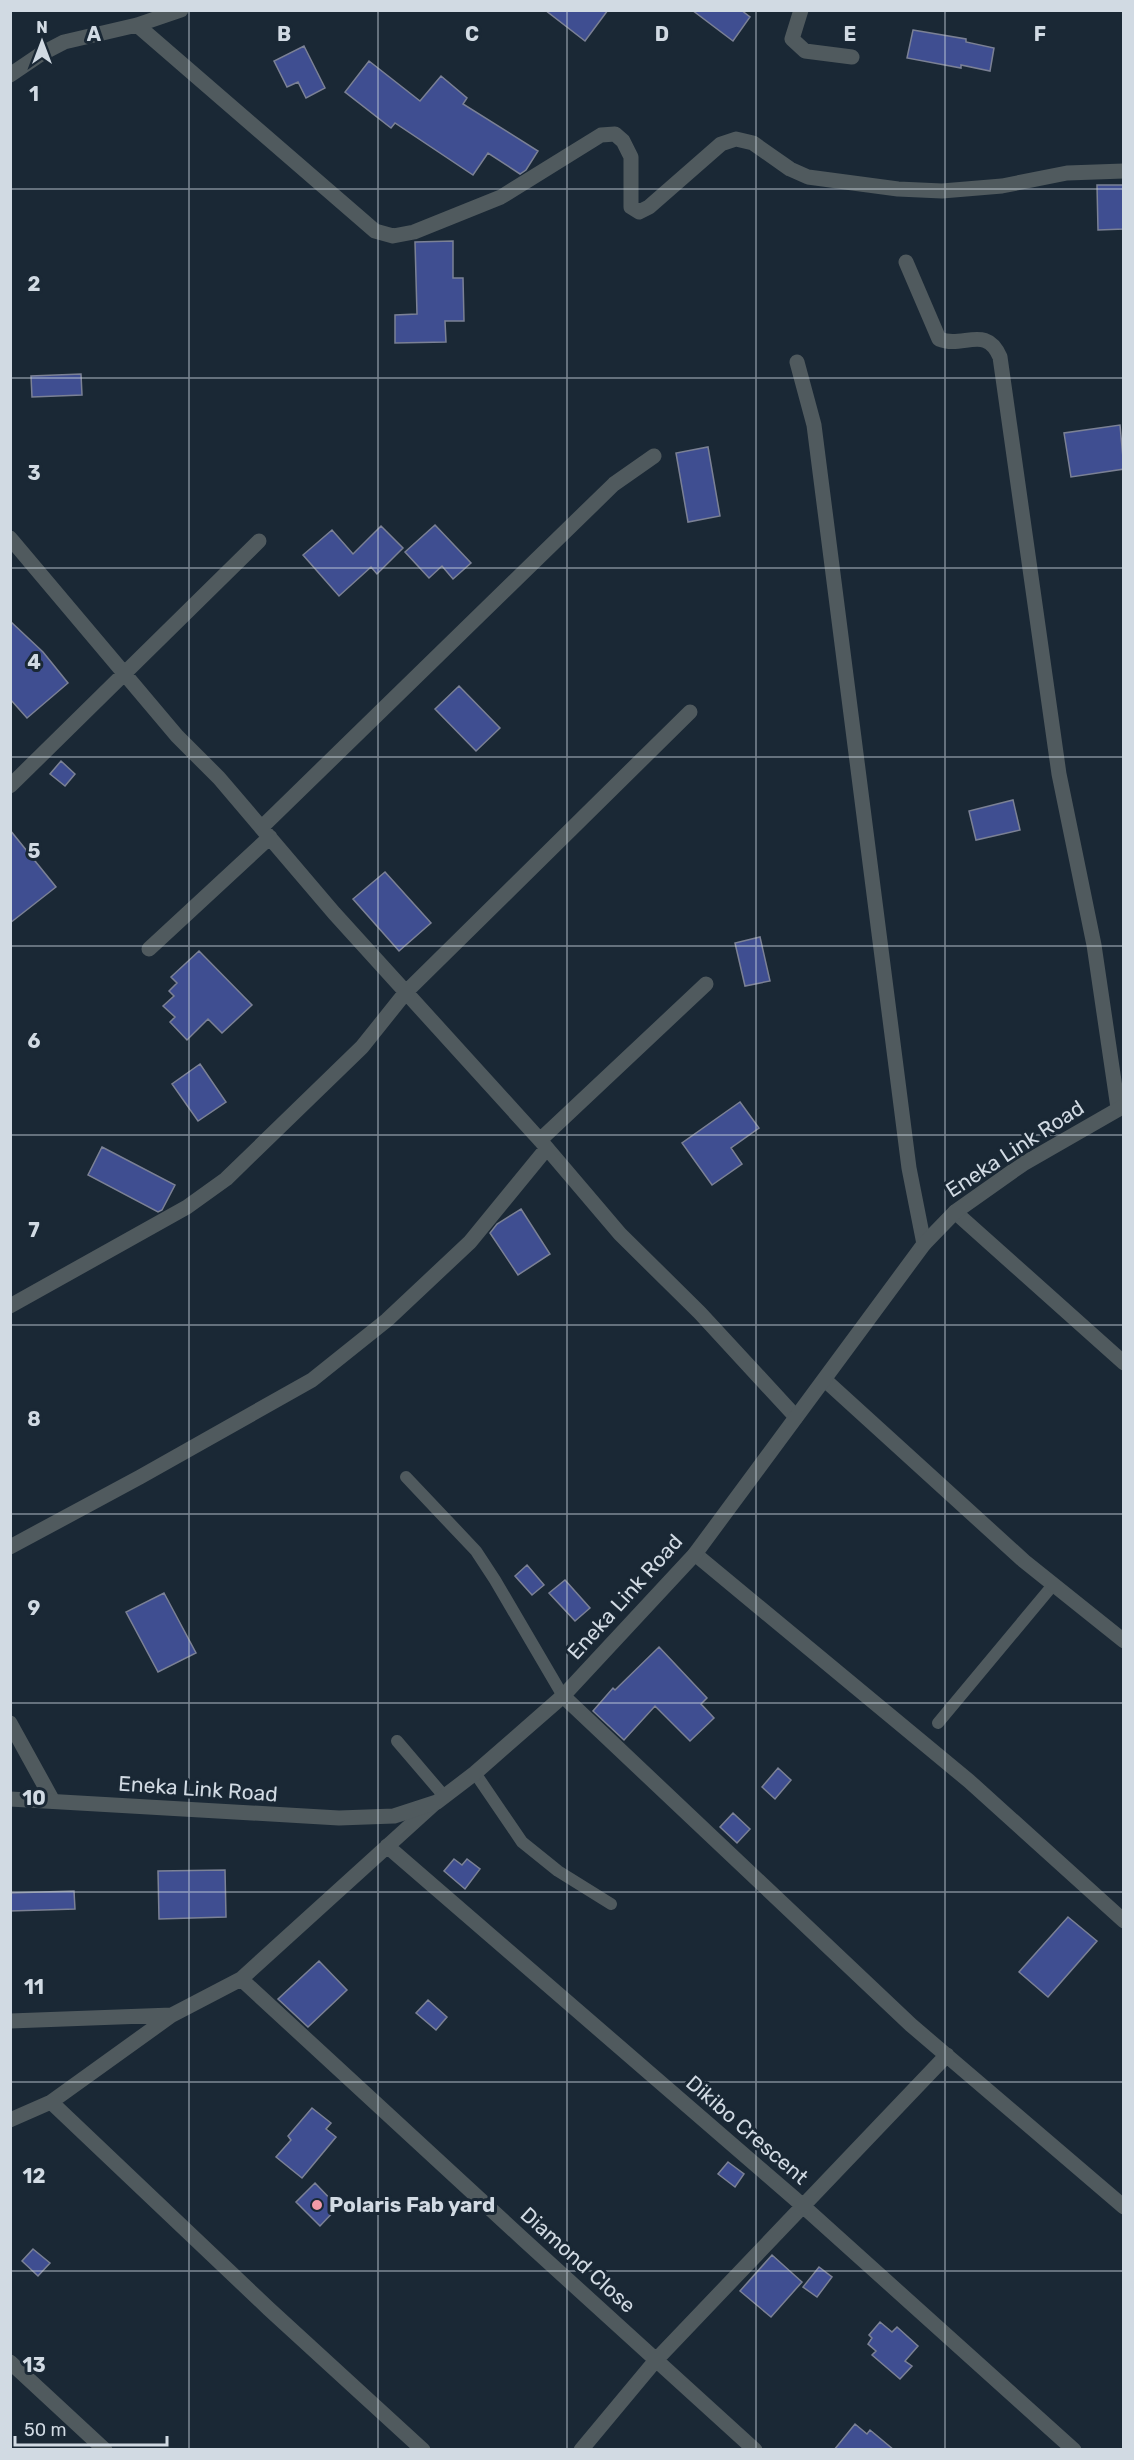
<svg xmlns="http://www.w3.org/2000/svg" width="1134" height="2460" font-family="Rubik,sans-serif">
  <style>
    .building { fill: #3f4e91; stroke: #7b8195; stroke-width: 1.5 }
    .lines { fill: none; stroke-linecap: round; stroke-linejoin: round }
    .service { stroke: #505a5e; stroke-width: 12 }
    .minor { stroke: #505a5e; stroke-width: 15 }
    .tertiary { stroke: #505a5e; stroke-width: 15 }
    .grid { fill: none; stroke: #d1dae3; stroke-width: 1.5; stroke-opacity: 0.55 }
    .poi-dot { fill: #f39aa8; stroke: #1a2835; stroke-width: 2 }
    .labels { text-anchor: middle; stroke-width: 6; stroke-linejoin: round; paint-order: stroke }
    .street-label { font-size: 21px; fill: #d1dae3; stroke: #1a2835 }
    .poi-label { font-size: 21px; font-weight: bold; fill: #d1dae3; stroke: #1a2835; text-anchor: start }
    .grid-label { font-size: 20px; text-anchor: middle; font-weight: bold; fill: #d1dae3; stroke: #1a2835; stroke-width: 6; stroke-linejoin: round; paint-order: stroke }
  </style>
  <rect width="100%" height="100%" fill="#1a2835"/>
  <!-- building -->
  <path class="building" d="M545 10H608L585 41Z
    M692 10H741L750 17 733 41Z
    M913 30 966 39V42L994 48 990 71 961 65V68L907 58Z
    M304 46 325 88 306 98 298 82 287 87 274 61Z
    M369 61 420 101 441 76 467 98 463 104 538 151 526 170 520 174 488 153 473 175 395 123 391 128 345 92Z
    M1097 185H1124V229L1098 230Z
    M453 241V278H463L464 321H445L446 342 395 343V315L417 314 415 242Z
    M81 374 82 395 32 397 31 376Z
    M1120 425 1124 469 1071 477 1064 433Z
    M708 447 720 516 688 522 676 453Z
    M435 525 471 563 453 579 442 566 429 578 405 552Z
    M381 526 403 548 377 574 371 567 339 596 303 555 332 530 353 554Z
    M10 621 43 652 68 683 27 718 10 699Z
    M459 686 500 728 476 751 435 709Z
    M61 761 75 774 65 786 50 774Z
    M1013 800 1020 830 976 840 969 811Z
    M10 830 56 887 10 923Z
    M385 872 431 923 399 951 353 899Z
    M760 937 770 981 745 986 735 943Z
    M199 951 252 1005 222 1033 208 1019 187 1040 170 1022 175 1017 163 1006 174 996 169 991 177 983 171 977Z
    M200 1064 226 1102 198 1121 172 1084Z
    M740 1102 759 1128 731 1148 742 1164 712 1185 682 1143Z
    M102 1147 175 1185 162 1210 158 1212 88 1175Z
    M521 1209 550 1254 518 1275 490 1233 497 1224Z
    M527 1565 544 1585 532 1595 515 1576Z
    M565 1580 590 1608 575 1621 549 1593Z
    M164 1593 196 1653 158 1672 126 1612Z
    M659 1647 707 1698 701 1704 714 1718 690 1741 655 1706 624 1740 593 1711 613 1688 615 1690Z
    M778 1768 791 1780 775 1799 762 1787Z
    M733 1813 750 1829 737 1843 720 1827Z
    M454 1859 462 1865 467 1859 480 1869 465 1889 444 1871Z
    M225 1870 226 1917 159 1919 158 1871Z
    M74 1891 75 1909 10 1911V1893Z
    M1068 1917 1097 1941 1048 1997 1019 1972Z
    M319 1961 347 1990 308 2027 278 1999Z
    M428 2000 447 2017 436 2030 416 2013Z
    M312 2108 331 2123 326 2129 336 2137 302 2178 276 2157 291 2140 288 2136Z
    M728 2162 744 2174 735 2187 718 2174Z
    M315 2183 338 2207 320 2226 296 2202Z
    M33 2249 50 2263 38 2276 22 2261Z
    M772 2255 802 2282 771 2317 740 2291Z
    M819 2267 832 2277 817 2297 803 2287Z
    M880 2322 892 2332 897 2327 918 2346 905 2361 912 2366 900 2379 872 2355 876 2351 868 2344 872 2338 869 2335Z
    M855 2424 867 2434 870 2430 894 2450H834Z"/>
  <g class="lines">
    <!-- service -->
    <path class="service" d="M406 1477 476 1551 495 1580 563 1696
      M938 1723 1053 1585
      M397 1741 444 1796
      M475 1773 522 1842 558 1871 611 1904"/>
    <!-- minor -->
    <path class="minor" d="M801 10 792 39 805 51 852 57
      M137 25 375 231 393 236 414 232 501 197 601 135 615 134 623 141 631 157V207L639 212 649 207 721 144 736 139 753 143 790 169 808 177 898 189 942 191 1002 186 1067 173 1124 171
      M10 75 41 54 64 42 137 25 181 10
      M906 262 939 339C963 349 986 324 1000 357L1059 774 1094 945 1118 1108
      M797 362 814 425 909 1168 924 1244
      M10 538 177 736 219 778 334 913 540 1140 620 1234 700 1313 796 1417
      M10 786 259 541
      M262 827 614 484 654 456
      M149 949 270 837
      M540 1140 706 984
      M955 1212 1124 1363
      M10 1306 187 1207 226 1179 362 1047 406 992 690 712
      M825 1380 1024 1561 1124 1641
      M10 1547 140 1477 312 1380 387 1320 470 1242 547 1148
      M695 1554 969 1781 1124 1921
      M563 1696 911 2025 1124 2207
      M10 1723 53 1801
      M387 1846 794 2198 1074 2450
      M241 1979 523 2239 755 2450
      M10 2021 172 2015
      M51 2102 269 2309 423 2450
      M10 2120 51 2102 172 2015 241 1979 435 1803
      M10 2362 105 2450
      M581 2450 656 2360 947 2055"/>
    <!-- tertiary -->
    <path class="tertiary" d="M10 1799 339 1818 394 1816 437 1802 475 1773 563 1696 695 1554 924 1244 955 1212 1023 1164 1124 1106"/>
  </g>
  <!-- grid -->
  <path class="grid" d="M189 10V2450M378 10V2450M567 10V2450M756 10V2450M945 10V2450M10 189H1124M10 378H1124M10 568H1124M10 757H1124M10 946H1124M10 1135H1124M10 1325H1124M10 1514H1124M10 1703H1124M10 1892H1124M10 2082H1124M10 2271H1124"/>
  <!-- markers -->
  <circle class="poi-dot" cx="317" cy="2205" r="6"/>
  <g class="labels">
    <!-- street labels -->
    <g class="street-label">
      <text transform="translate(1015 1149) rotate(-33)" y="7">Eneka Link Road</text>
      <text transform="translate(625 1597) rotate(-48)" y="7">Eneka Link Road</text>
      <text transform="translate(198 1789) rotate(4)" y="7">Eneka Link Road</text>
      <text transform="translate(747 2130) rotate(41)" y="7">Dikibo Crescent</text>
      <text transform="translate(578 2260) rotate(42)" y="7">Diamond Close</text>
    </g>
    <!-- poi labels -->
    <g class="poi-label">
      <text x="329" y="2212">Polaris Fab yard</text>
    </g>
  </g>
  <g class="grid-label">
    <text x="94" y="41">A</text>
    <text x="284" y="41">B</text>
    <text x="472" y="41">C</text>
    <text x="662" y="41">D</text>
    <text x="850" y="41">E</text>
    <text x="1040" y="41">F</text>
    <text x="34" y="101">1</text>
    <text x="34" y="291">2</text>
    <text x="34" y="480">3</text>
    <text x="34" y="669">4</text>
    <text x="34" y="858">5</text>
    <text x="34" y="1048">6</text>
    <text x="34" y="1237">7</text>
    <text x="34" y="1426">8</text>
    <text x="34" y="1615">9</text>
    <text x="34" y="1805">10</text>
    <text x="34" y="1994">11</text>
    <text x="34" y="2183">12</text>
    <text x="34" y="2372">13</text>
  </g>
  <!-- border -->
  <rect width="1134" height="2460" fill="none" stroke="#d1dae3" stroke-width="24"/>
  <!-- north arrow -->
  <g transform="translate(42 42)" stroke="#1a2835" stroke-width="4.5" paint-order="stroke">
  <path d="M0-4.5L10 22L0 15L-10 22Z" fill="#d1dae3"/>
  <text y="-9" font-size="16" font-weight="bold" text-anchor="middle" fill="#d1dae3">N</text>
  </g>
  <!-- scale -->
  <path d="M15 2436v9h152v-9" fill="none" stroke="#d1dae3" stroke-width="3"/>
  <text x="24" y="2436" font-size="18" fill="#d1dae3" stroke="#1a2835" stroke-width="4.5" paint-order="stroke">50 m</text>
</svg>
